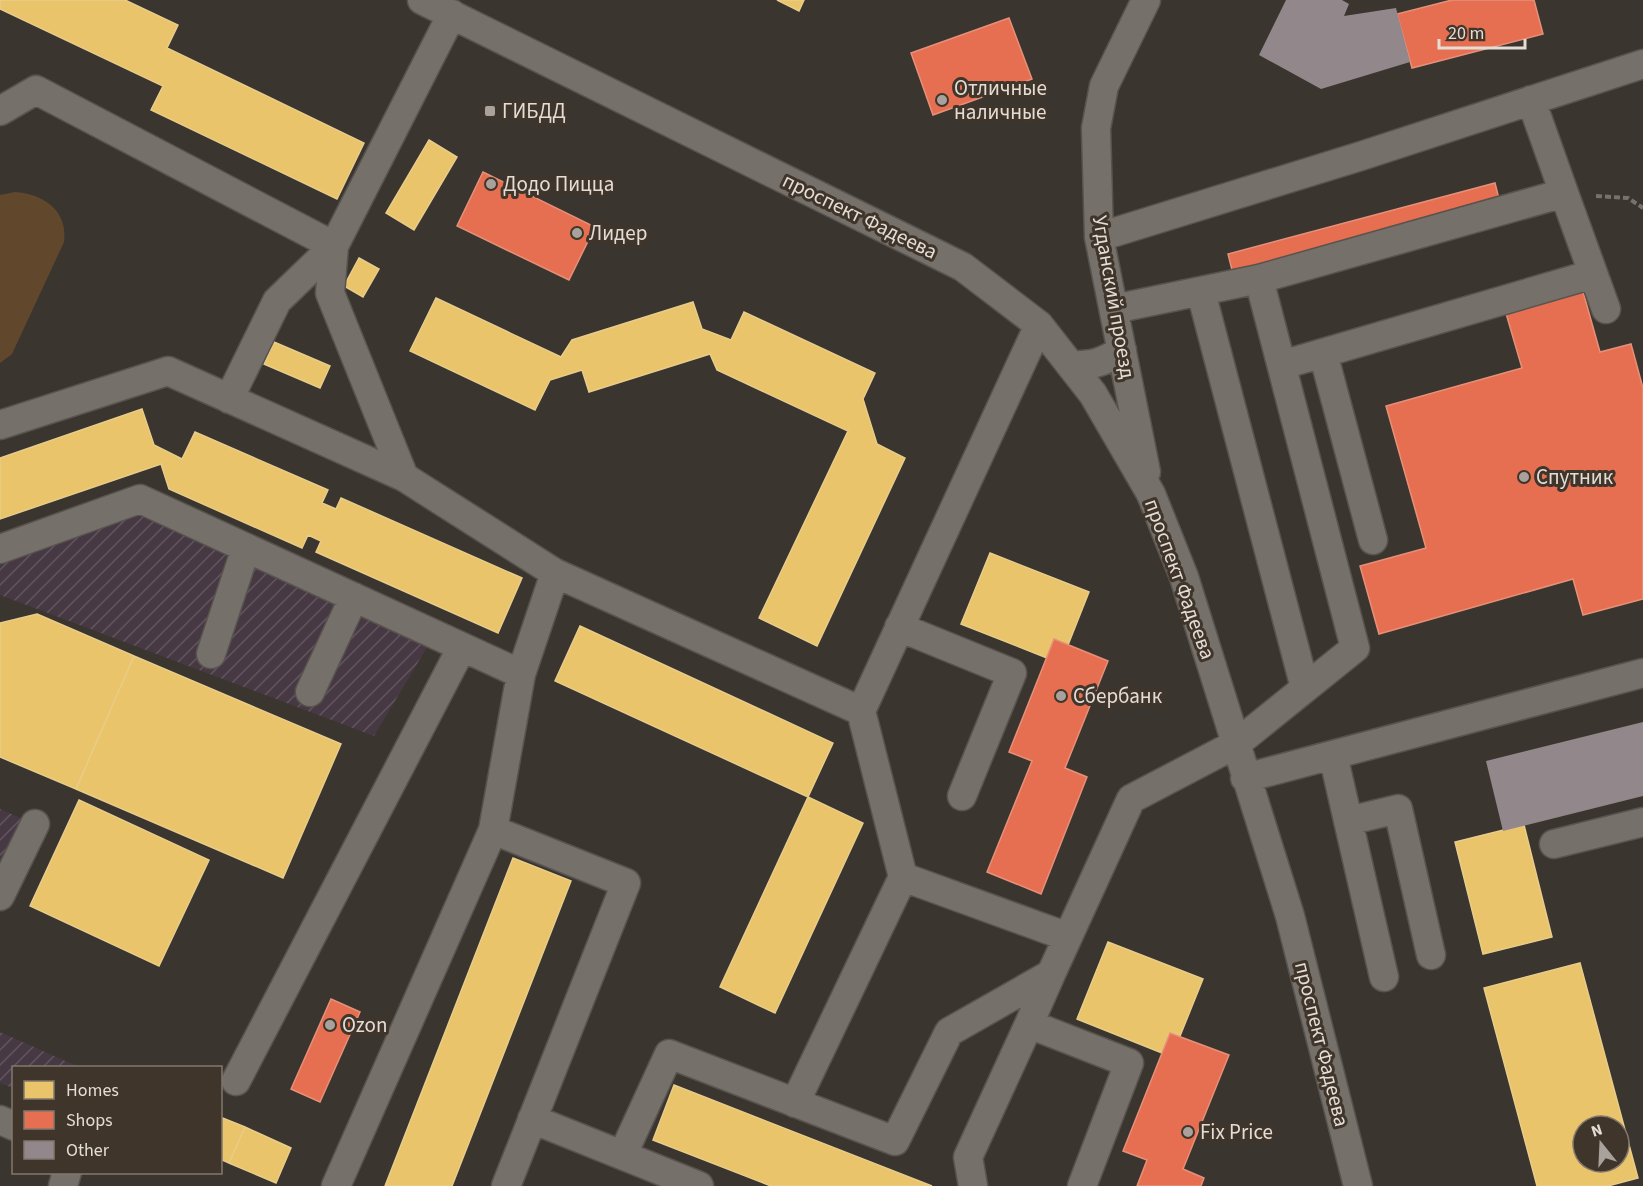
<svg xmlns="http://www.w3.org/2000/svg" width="1643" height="1186" font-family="'Source Sans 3',sans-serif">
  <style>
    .industrial { fill: url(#industrial-furrows) }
    .garden { fill: #61482c }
    .homes { fill: #e9c46a; stroke: #e8cc8a; stroke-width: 1.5; fill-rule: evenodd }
    .shops { fill: #e76f51; stroke: #e69079; stroke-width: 1.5 }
    .building { fill: #92878b }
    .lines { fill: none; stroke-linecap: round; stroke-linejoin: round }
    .minor-casing { stroke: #58534e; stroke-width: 31 }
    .path { stroke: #76726d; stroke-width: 4; stroke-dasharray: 6 3; stroke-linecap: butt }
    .minor { stroke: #75706a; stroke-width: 28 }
    .poi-dot { fill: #a9a29c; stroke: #40352a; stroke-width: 2 }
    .labels { text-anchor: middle; stroke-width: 6; stroke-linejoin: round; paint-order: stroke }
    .poi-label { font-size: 21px; fill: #e4ddd6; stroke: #40352a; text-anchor: start }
    .street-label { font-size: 21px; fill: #e4ddd6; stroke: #40352a }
  </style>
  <defs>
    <pattern id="industrial-furrows" width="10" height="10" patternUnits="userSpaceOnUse" patternTransform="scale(1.5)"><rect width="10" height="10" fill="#473944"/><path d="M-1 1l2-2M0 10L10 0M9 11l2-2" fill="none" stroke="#61555e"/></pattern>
  </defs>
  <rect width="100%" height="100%" fill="#3b352f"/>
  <!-- industrial -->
  <path class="industrial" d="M140 513 429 644 374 736 0 595V565Z
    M0 809 35 824 0 905Z
    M0 1032 79 1067 14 1068 13 1088 0 1083Z"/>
  <!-- garden -->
  <path class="garden" d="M15 192C44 194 68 211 64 242L12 354 0 363V195Z"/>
  <!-- homes -->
  <path class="homes" d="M0 0H125L178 25 167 48 364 143 337 199 151 110 163 86 0 9Z
    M777 0H804L799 11Z
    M429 140 457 157 414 230 386 213Z
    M359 258 379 269 363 297 344 286Z
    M436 298 561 357 572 340 693 302 702 329 731 340 744 312 875 373 863 399 877 444 905 458 817 646 759 618 848 431 717 370 710 354 589 392 582 370 550 380 535 410 410 351Z
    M274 342 330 366 320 388 264 364Z
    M142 409 154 445 182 459 195 432 328 490 322 503 336 509 341 498 522 578 498 633 316 552 321 541 308 535 302 548 169 489 161 464 0 519V458Z
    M990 553 1089 592 1068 645 1054 639 1047 658 961 624Z
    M37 614 134 656 76 789 0 757V623Z
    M580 626 833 743 808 797 555 681Z
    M134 656 341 744 283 878 76 789Z
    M808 797 863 823 775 1013 720 987Z
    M79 800 209 860 159 966 30 906Z
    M1524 825 1552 937 1483 954 1455 842Z
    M513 858 571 881 452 1186H385Z
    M1108 942 1203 979 1180 1036 1170 1033 1162 1053 1077 1019Z
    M1580 963 1638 1178 1608 1186H1537L1484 988ZM1583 1126H1619V1162H1583Z
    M674 1085 932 1186H771L653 1140Z
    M220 1117 245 1127 229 1163 220 1159Z
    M245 1127 291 1148 276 1183 229 1163Z"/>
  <!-- shops -->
  <path class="shops" d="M1452 0H1534L1543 34 1412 68 1397 14Z
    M1009 18 1032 79 933 115 911 53Z
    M483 172 595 227 569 280 457 226Z
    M1495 183 1501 207 1234 278 1228 254Z
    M1582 288 1600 352 1631 344 1643 388V599L1583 615 1573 579 1379 634 1360 566 1426 548 1386 406 1522 368 1505 310Z
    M1054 639 1108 661 1065 768 1087 777 1041 894 987 872 1032 761 1009 752Z
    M331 999 360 1012 320 1102 291 1089Z
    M1170 1033 1229 1055 1183 1169 1204 1178 1201 1186H1137L1147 1160 1123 1151Z"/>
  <!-- building -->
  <path class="building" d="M1286 0H1342L1349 4 1344 16 1396 8 1410 62 1321 89 1259 55Z
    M1643 722V796L1503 831 1486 761Z"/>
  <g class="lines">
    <!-- minor casing -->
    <g class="minor-casing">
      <path id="minor" d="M422 0 963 267 1039 325 1093 394 1151 494 1184 577 1290 916 1358 1186
        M1531 100 1564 193
        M0 111 36 90 334 246 330 293 404 477
        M1099 237 1361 156 1643 64
        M1201 292 1305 688
        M1114 309 1259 279 1564 193 1606 309
        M1039 325 861 711 903 877 1068 937
        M1323 353 1373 540
        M1071 365C1092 366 1104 362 1122 350
        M1282 365 1593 274
        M229 399 277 301 334 246 452 14
        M0 425 168 371 404 477 555 573 861 711
        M1146 472 1099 237 1096 128 1104 86 1146 0
        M0 549 140 499 521 674
        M899 627 1012 673 962 796
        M211 654 246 548
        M310 692 354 597
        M1333 755 1384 977
        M1245 778 1643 673
        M1348 821 1398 809 1431 955
        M493 830 626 883 506 1186
        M1554 844 1643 822
        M0 896 35 824
        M1051 974 1029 1024 1129 1063 1082 1186
        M236 1081 462 647
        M795 1103 903 877
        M532 1119 699 1186
        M0 1120 14 1126
        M623 1154 669 1054 895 1141 949 1032 1051 974 1131 799 1236 744 1355 648 1259 279
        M63 1186 67 1172
        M336 1186 493 830 521 674 555 573
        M973 1186 968 1157 1029 1024"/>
    </g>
    <!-- path -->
    <path class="path" d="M1596 196 1628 198 1643 208"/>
    <!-- minor -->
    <use href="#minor" class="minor"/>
  </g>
  <!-- markers -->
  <g class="poi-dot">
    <circle cx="942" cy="100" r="6"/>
    <rect x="484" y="105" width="12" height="12" rx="3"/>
    <circle cx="491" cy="184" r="6"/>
    <circle cx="577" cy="233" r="6"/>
    <circle cx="1524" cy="477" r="6"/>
    <circle cx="1061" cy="696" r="6"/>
    <circle cx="330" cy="1025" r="6"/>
    <circle cx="1188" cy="1132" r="6"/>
  </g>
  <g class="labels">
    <!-- poi labels -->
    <g class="poi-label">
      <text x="954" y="95">Отличные<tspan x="954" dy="24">наличные</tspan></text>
      <text x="502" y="118">ГИБДД</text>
      <text x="503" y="191">Додо Пицца</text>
      <text x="589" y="240">Лидер</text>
      <text x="1536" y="484">Спутник</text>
      <text x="1073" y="703">Сбербанк</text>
      <text x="342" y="1032">Ozon</text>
      <text x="1200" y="1139">Fix Price</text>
    </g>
    <!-- street labels -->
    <g class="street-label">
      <text transform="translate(860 216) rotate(26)" y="7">проспект Фадеева</text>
      <text transform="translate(1114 297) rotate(80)" y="7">Угданский проезд</text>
      <text transform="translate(1180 579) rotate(70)" y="7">проспект Фадеева</text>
      <text transform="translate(1322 1044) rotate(76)" y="7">проспект Фадеева</text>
    </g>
  </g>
  <!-- legend -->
  <rect x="12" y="1066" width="210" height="108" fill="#40352a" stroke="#82786f" stroke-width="1.5"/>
  <rect x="24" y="1081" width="30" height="18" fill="#e9c46a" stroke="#82786f" stroke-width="1.5"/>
  <text x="66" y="1096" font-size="18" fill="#e4ddd6">Homes</text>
  <rect x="24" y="1111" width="30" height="18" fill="#e76f51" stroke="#82786f" stroke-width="1.5"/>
  <text x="66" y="1126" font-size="18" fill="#e4ddd6">Shops</text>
  <rect x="24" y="1141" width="30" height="18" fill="#92878b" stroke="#82786f" stroke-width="1.5"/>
  <text x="66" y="1156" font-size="18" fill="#e4ddd6">Other</text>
  <!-- north arrow -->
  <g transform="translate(1601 1144) rotate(342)"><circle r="28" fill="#40352a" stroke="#82786f" stroke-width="1.5"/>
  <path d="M0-4.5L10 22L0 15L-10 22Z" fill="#a9a29c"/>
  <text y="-9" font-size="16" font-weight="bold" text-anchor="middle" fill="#e4ddd6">N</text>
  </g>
  <!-- scale -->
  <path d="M1439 39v9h86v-9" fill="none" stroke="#e4ddd6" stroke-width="3"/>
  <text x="1448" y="39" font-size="18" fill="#e4ddd6" stroke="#40352a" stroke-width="4.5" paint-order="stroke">20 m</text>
</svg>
